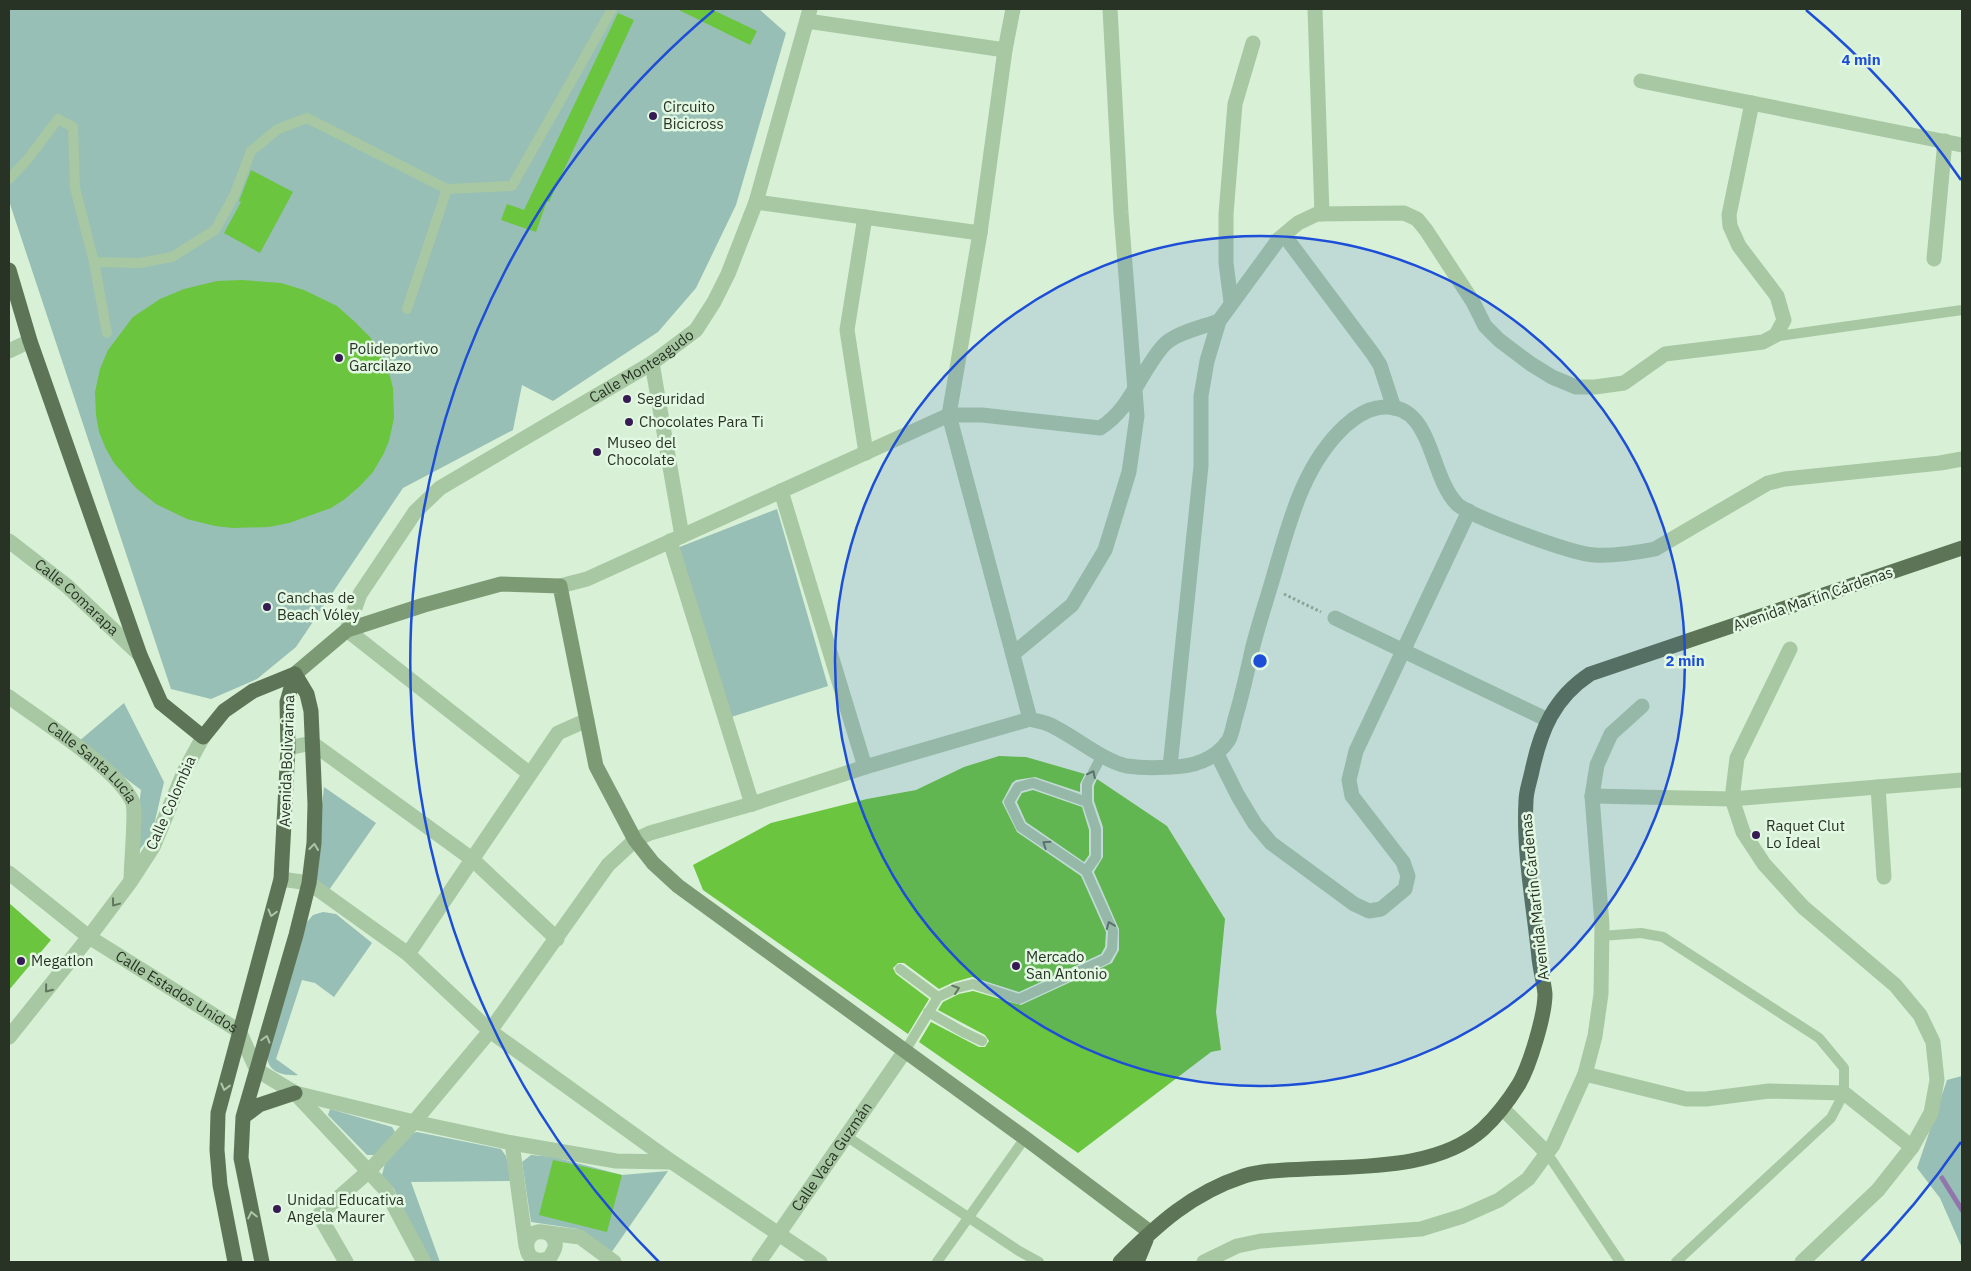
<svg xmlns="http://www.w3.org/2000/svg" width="1971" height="1271" font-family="'IBM Plex Sans',sans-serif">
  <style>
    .green { fill: #97bfb5 }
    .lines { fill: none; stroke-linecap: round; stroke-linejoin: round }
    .stream { stroke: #9076ad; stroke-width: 5 }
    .building { fill: #6bc53f }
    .path { stroke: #92b38d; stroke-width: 3; stroke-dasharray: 2.5 2.5; stroke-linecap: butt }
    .lane { stroke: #a7c8a3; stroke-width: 10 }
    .street { stroke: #a7c8a3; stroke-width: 15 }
    .secondary { stroke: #7c9b74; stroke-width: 15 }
    .primary { stroke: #5d7556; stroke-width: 15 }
    .oneway { stroke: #61765e }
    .oneway2 { stroke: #adc4aa }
    .ring { fill: none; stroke: #1d4ed8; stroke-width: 2.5 }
    .poi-dot { fill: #371b53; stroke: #e3f8e2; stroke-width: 2 }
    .labels { text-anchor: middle; stroke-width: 5; stroke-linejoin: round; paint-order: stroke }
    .poi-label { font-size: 15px; fill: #283325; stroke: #e3f8e2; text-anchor: start }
    .street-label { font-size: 15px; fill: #283325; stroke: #e3f8e2 }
    .centre { fill: #1d4ed8; stroke: #e3f8e2; stroke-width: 2.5 }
    .ring-label { font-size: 15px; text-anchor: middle; font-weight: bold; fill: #1d4ed8; stroke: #e3f8e2; stroke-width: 5; stroke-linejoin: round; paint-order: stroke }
  </style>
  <rect width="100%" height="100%" fill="#d7f0d6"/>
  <!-- green -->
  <path class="green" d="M9 9H759L786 33 736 205 696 288 658 332 553 401 522 385 513 430 403 488 296 647 257 679 211 699 171 689 9 201Z
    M777 509 828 686 728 718 672 550Z
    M124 703 164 782 152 834 136 854 138 813 141 790 78 742Z
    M324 787 376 823 329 890 314 882Z
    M323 912 336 914 372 943 334 997 315 983 302 980 276 1059 298 1075C284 1076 268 1073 267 1056L307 922 313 915Z
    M1962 1076V1248L1940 1198 1917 1168 1947 1080Z
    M330 1109 392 1127 395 1132 375 1155H367L328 1115Z
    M417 1132 501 1149 506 1156 512 1181 411 1182 440 1262H429L394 1189 382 1175 385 1163 410 1134Z
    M531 1155 554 1157 622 1175 668 1171 611 1253 578 1229 531 1222 522 1162Z"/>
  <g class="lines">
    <!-- stream -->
    <path class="stream" d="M1942 1178 1962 1210"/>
  </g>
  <!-- building -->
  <path class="building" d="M677 9H711L757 31 750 45Z
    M618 13 634 20 549 202 547 201 536 232 501 220 507 204 524 210Z
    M251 170 293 192 260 253 224 233 241 202 239 201Z
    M242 280 281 283 304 290 337 306 355 322 370 337 388 369 393 388 394 418 389 441 383 455 373 472 360 486 345 499 331 508 289 523 269 527 233 528 215 526 187 519 156 504 136 488 114 463 106 449 99 432 96 415 95 392 100 369 108 350 133 317 160 299 184 289 217 281Z
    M999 756 1026 757 1085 774 1080 784V792L1035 777 1016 780 1012 783 1002 802 1017 832 1081 876 1106 932 1105 947 1101 954 1019 992 972 977 954 982 939 989 904 963H898L893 968 896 974 929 999 908 1034 703 890 693 865 771 823 867 799 916 790 964 767Z
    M1097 779 1167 826 1225 919 1216 1012 1221 1050 1211 1052 1078 1153 919 1042 931 1022 979 1047H985L989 1041 985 1035 938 1010 943 1002 959 994 973 991 1021 1005 1112 963 1119 950V929L1094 872 1103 857V827L1094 801V786Z
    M1033 790 1082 807 1089 830V855L1084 862 1026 822 1017 802 1022 793Z
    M9 903 51 940 9 990Z
    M553 1160 622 1175 607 1232 539 1215Z"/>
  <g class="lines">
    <!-- path -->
    <path class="path" d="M1284 594 1321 612"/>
    <!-- lane -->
    <path class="lane" d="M9 179 27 160 58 119 73 127 75 188 94 262 107 333
      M94 262 139 263 172 257 215 230 234 196 251 151 278 129 307 118 447 189 512 186 612 9
      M407 309 447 189
      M1772 337 1962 310
      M1086 871 1021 827 1009 802 1018 787 1033 783 1087 802
      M1601 936 1641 933 1663 937 1819 1038 1844 1068V1093L1831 1118 1676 1262
      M900 969 938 997
      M928 1012 963 1032 982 1041
      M905 1051 938 997 957 988 973 984 1019 999 1106 959 1112 949 1113 931 1086 871 1096 857V829L1087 802V784L1102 755
      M846 1136 1019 1251 1039 1262
      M1547 1153 1620 1262
      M937 1262 1025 1138"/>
    <!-- street -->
    <g class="street">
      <path d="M1013 9 1005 50 980 233 949 415 1030 719"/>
      <path d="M1315 9 1322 214"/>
      <path d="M807 21 1005 50"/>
      <path d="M1641 81 1962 145"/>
      <path d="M756 202 980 233"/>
      <path d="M865 217 847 330 866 453"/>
      <path d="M1284 235 1373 354 1380 365 1394 408"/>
      <path d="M1934 259 1945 141"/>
      <path d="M1231 302 1226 263V214L1235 104 1253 43"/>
      <path d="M9 351 30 341"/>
      <path d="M652 363 682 536"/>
      <path d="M781 491 865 767"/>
      <path id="s1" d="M9 541 67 586 140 655"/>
      <path d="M670 541 752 804"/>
      <path d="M560 586 587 579 949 415H982L1100 428C1131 409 1140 372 1163 346 1174 333 1203 327 1219 321"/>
      <path d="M1335 618 1548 720"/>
      <path d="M1790 649 1737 758 1732 799 1743 832 1764 864 1803 907 1895 985 1920 1015 1933 1042 1937 1080 1931 1113 1912 1147 1878 1190 1802 1262"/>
      <path d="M1013 654 1072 605 1105 550 1129 472 1137 416 1121 213 1110 9"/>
      <path id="s2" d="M9 697C40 720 120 770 133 803 136 813 131 866 131 880"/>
      <path d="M288 748 312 743 472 859 557 939"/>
      <path d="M1217 754 1238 796 1255 824 1271 843 1354 904 1369 911 1381 909 1405 889 1408 876 1403 862 1352 796 1349 780 1356 751 1469 511"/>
      <path d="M1170 767 1201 466V396L1207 361 1219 321 1279 239 1298 223 1317 214 1404 213 1417 219 1426 230 1473 302 1485 326 1499 340 1531 364 1552 377 1576 387H1595L1624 383 1665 354 1763 342 1776 335 1784 320 1777 296 1739 246 1730 226 1729 215 1752 103"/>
      <path id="s3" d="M530 774 347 630 360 594 415 512 440 488 652 363 696 330 714 302 728 274 756 202 810 9"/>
      <path d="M1878 787 1884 877"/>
      <path d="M1592 796 1732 799 1962 780"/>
      <path id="s4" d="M9 873 89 937 239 1031 257 1070 295 1093 385 1189 424 1262"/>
      <path d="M281 879 309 883 408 954 490 1031 672 1162 820 1262"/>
      <path d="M408 954 558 733 587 720"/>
      <path d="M9 1037 89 937 131 881 153 847 185 770 203 737"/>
      <path d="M1585 1074 1686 1099H1706L1769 1091 1844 1093 1912 1147"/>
      <path d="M295 1093 414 1122 512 1143 616 1161 672 1162"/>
      <path d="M1502 1108 1547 1153"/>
      <path d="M512 1143 526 1246"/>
      <path d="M548 1233 580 1237 614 1262"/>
      <path d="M346 1262 319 1215 369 1171 414 1122 490 1031 608 865 635 840 650 833 752 804 865 767 1030 719C1036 721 1043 722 1048 724 1072 734 1102 761 1127 766 1140 768 1157 768 1170 767 1192 767 1215 760 1228 741 1232 735 1233 726 1235 719 1242 696 1247 673 1252 650 1258 626 1266 602 1273 578 1289 524 1302 466 1345 426 1354 418 1365 410 1377 408 1433 397 1428 475 1457 504 1470 517 1574 554 1594 555 1614 556 1635 553 1655 549L1768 483 1785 479 1940 463 1962 459"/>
      <path d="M547 1262C554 1251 561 1243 548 1233 518 1224 521 1271 549 1258"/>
      <path id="s5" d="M759 1262 905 1051"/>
      <path d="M1204 1262 1237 1246 1261 1241 1421 1229 1463 1216 1499 1200 1528 1179 1553 1145 1585 1074 1595 1036 1601 994 1602 925 1592 796 1597 765 1611 734 1642 706"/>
    </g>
    <!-- secondary -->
    <path class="secondary" d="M295 674 347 630 424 605 501 584 560 586 596 766 635 840 653 863 678 886 1025 1138 1150 1232"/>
    <!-- primary -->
    <path class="primary" d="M9 270 30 341 140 655 161 703 203 737 224 711 253 691 295 674
      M243 1117 259 1105 295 1093
      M235 1262 220 1185 217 1150 218 1113 281 879 288 748 287 702 295 674
      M262 1262 241 1158 243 1117 296 935 309 883 314 843 315 804 311 711 307 694 295 674
      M1120 1262C1158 1224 1192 1193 1244 1176 1263 1170 1286 1170 1306 1169 1362 1166 1439 1169 1483 1129 1497 1116 1509 1100 1519 1084 1530 1065 1545 1015 1545 994 1544 982 1540 970 1539 958 1534 908 1523 851 1526 801 1526 791 1530 781 1532 771 1541 729 1554 698 1590 674L1962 548
      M1137 1262 1146 1240"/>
  </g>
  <!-- one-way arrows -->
  <defs><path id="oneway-chevron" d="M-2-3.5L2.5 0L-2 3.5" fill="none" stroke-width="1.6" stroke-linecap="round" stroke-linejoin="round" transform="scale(1.25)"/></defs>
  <g class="oneway">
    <use href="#oneway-chevron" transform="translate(1092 774) rotate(-64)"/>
    <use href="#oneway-chevron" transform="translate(1046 844) rotate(-146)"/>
    <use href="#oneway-chevron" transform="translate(115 903) rotate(127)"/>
    <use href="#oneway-chevron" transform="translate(1110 925) rotate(-111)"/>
    <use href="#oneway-chevron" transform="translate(48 989) rotate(129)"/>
    <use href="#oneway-chevron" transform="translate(956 989) rotate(-19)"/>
  </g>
  <g class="oneway2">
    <use href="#oneway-chevron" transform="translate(314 847) rotate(-84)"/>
    <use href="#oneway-chevron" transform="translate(272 913) rotate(105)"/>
    <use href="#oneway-chevron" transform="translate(266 1039) rotate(-74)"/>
    <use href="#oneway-chevron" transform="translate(225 1087) rotate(104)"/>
    <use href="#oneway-chevron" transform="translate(252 1215) rotate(-102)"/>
  </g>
  <!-- distance rings -->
  <circle cx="1260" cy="661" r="425" fill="#1d4ed8" fill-opacity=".12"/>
  <g class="ring">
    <circle cx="1260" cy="661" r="425"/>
    <path d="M1961 1142A850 850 0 0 1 1861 1262M659 1262A850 850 0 0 1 714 10M1806 10A850 850 0 0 1 1961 180"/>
  </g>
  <!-- markers -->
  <g class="poi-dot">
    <circle cx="653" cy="116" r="5"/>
    <circle cx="339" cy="358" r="5"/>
    <circle cx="627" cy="399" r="5"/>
    <circle cx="629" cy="422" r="5"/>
    <circle cx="597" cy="452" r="5"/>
    <circle cx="267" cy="607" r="5"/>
    <circle cx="1756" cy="835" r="5"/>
    <circle cx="21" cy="961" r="5"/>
    <circle cx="1016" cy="966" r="5"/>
    <circle cx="277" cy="1209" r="5"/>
  </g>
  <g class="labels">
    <!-- poi labels -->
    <g class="poi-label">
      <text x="663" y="112">Circuito<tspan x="663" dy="17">Bicicross</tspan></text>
      <text x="349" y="354">Polideportivo<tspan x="349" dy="17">Garcilazo</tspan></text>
      <text x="637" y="404">Seguridad</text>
      <text x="639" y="427">Chocolates Para Ti</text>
      <text x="607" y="448">Museo del<tspan x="607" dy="17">Chocolate</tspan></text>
      <text x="277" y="603">Canchas de<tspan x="277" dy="17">Beach Vóley</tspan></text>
      <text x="1766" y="831">Raquet Clut<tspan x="1766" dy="17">Lo Ideal</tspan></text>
      <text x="1026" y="962">Mercado<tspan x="1026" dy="17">San Antonio</tspan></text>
      <text x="31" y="966">Megatlon</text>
      <text x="287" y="1205">Unidad Educativa<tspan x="287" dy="17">Angela Maurer</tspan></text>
    </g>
    <!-- street labels -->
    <g class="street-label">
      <text dy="5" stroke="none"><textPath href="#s3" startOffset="640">Calle Monteagudo</textPath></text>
      <text dy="5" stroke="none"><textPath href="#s1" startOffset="88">Calle Comarapa</textPath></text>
      <text transform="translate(1813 599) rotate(-19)" y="5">Avenida Martín Cárdenas</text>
      <text transform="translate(287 761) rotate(-88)" y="5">Avenida Bolivariana</text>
      <text dy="5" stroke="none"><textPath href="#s2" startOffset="106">Calle Santa Lucia</textPath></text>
      <text transform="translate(171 803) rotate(-66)" y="5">Calle Colombia</text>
      <text transform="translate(1535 897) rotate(-96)" y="5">Avenida Martín Cárdenas</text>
      <text dy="5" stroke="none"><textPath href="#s4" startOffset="206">Calle Estados Unidos</textPath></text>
      <text dy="5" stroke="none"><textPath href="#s5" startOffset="128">Calle Vaca Guzmán</textPath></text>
    </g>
  </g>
  <circle cx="1260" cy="661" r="8" class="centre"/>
  <g class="ring-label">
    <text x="1861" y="65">4 min</text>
    <text x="1685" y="666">2 min</text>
  </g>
  <!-- border -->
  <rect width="1971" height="1271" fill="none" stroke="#283325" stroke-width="20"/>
</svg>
